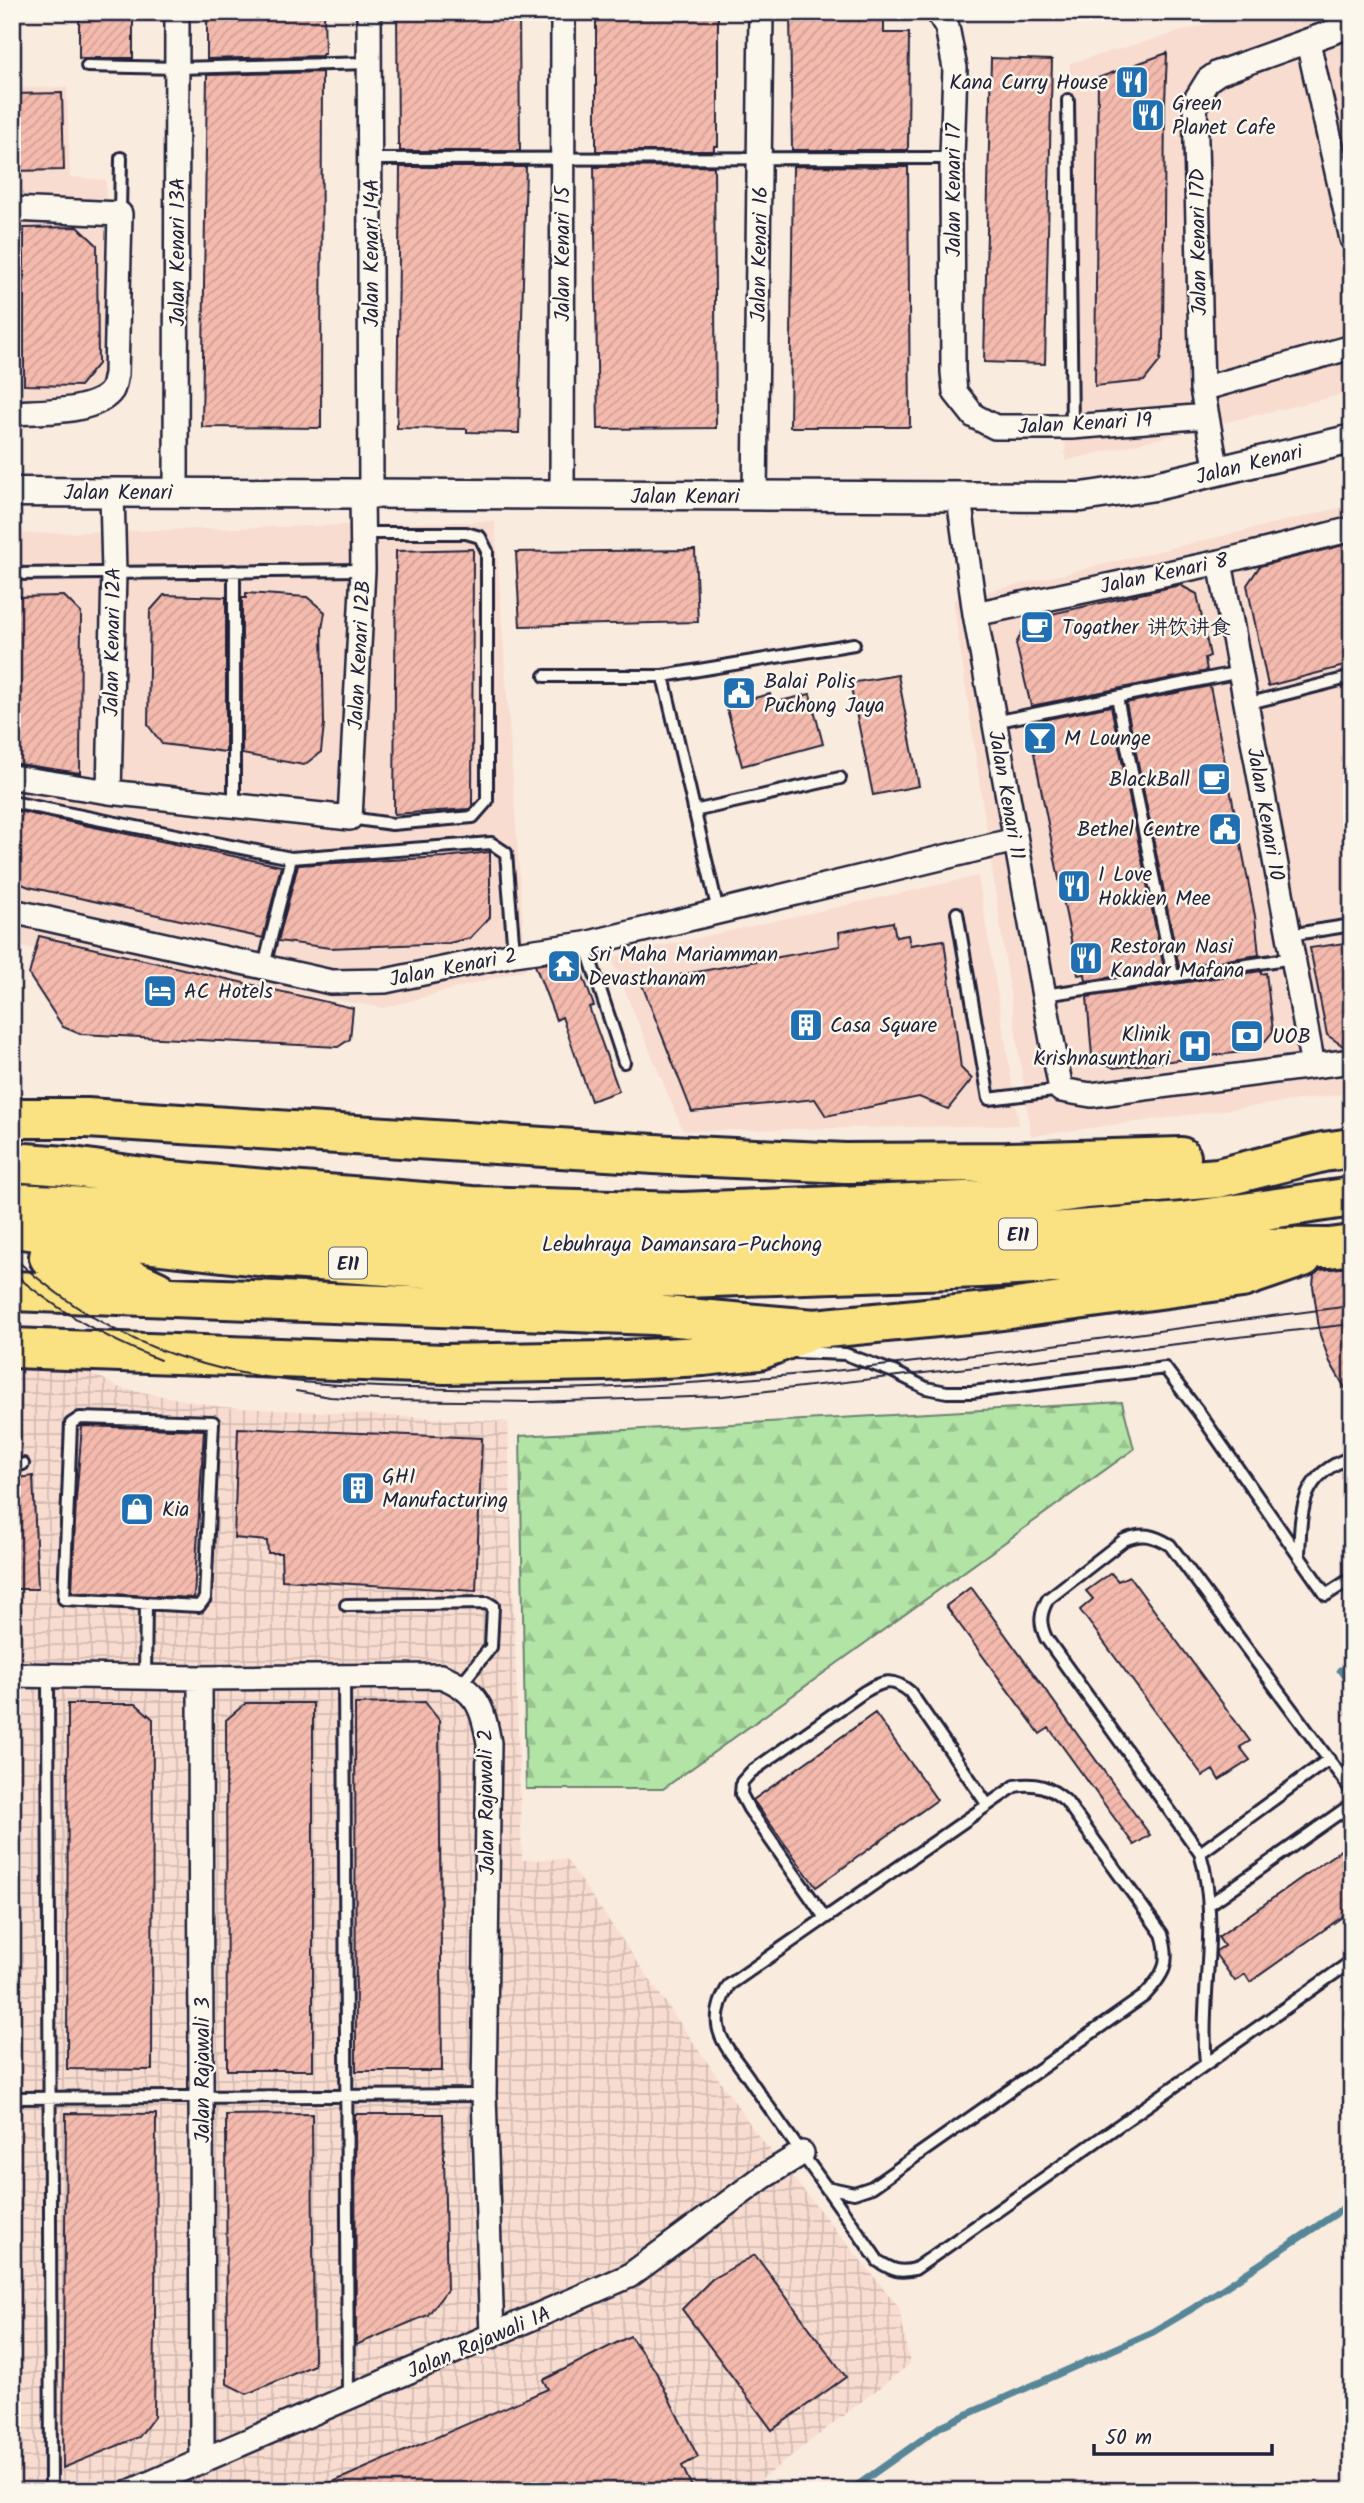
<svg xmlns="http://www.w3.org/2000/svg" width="1364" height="2503" font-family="Kalam,'LXGW WenKai TC',sans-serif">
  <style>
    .built { fill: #f8dcd0 }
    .industrial { fill: url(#industrial-grid) }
    .forest { fill: url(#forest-firs); stroke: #6a8370; stroke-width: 2 }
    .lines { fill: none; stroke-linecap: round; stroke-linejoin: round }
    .stream { stroke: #568697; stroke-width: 7 }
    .building { fill: url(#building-hatch); stroke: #22223b; stroke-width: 2 }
    .service-casing { stroke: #22223b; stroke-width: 16 }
    .minor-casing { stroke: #22223b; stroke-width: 28 }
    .tertiary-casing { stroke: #22223b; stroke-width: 33 }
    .motorway-casing { stroke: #22223b; stroke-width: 44 }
    .service { stroke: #fbf7ec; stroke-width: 10 }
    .minor { stroke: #fbf7ec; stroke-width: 23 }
    .tertiary { stroke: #fbf7ec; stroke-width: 28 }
    .motorway { stroke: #fae181; stroke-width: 38 }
    .tram { stroke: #22223b; stroke-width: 2 }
    .labels { text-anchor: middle; stroke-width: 5; stroke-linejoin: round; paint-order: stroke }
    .shield { fill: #fbf7ec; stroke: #636270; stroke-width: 2 }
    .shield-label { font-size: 19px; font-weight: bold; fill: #22223b }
    .poi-label { font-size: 21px; fill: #22223b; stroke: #fbf7ec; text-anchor: start }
    .street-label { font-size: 21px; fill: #22223b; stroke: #fbf7ec }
  </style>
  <defs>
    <pattern id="industrial-grid" width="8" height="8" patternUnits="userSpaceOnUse" patternTransform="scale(1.75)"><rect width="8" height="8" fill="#f8dcd0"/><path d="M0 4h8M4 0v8" fill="none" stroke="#d4bcb4"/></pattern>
    <pattern id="forest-firs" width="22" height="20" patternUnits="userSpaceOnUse" patternTransform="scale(1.75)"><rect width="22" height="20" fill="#b1e4a5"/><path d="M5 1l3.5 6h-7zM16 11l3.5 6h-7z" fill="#98c38f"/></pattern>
    <pattern id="building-hatch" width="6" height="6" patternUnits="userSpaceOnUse" patternTransform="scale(1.75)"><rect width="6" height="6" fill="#f4baad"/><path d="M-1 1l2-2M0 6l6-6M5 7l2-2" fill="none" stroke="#d1a096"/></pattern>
  </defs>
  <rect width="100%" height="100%" fill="#faebdf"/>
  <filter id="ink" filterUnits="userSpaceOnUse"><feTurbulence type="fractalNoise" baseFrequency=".0143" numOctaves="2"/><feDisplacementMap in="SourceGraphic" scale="14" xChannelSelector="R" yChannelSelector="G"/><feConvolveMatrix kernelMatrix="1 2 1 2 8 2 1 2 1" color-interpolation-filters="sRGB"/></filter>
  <g filter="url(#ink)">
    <!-- built -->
    <path class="built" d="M1250 12H1352V392L1065 461 1070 63Z
      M67 87 70 177 106 180 104 383 91 395 12 404V88Z
      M1352 505V1093L1031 1136 953 600Z
      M495 521 526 969 384 1008 12 945V534Z
      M978 876 1019 1125 683 1131 611 957Z"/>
    <!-- industrial -->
    <path class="industrial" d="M73 1363 120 1388 221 1407 508 1422 522 1860 566 1859 757 2134 899 2307 910 2364 746 2491H12V1372L17 1369Z"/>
    <!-- forest -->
    <path class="forest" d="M1122 1402 1134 1449 663 1789H526L520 1436Z"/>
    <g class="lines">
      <!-- stream -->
      <path class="stream" d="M1340 1670 1352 1687
        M849 2491 941 2426 1153 2332 1195 2307 1352 2203"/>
    </g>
    <!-- building -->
    <path class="building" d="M79 12H133V58H79Z
      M207 12H324L325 54H322V56L207 59Z
      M397 12H519L520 151H400V145H398Z
      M596 12H718V146H714V151H596Z
      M790 12H884V33H909L908 150H792Z
      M1167 53 1165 102 1163 339 1160 361 1144 381 1095 386 1098 78Z
      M991 58 1052 60 1045 364 984 362Z
      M322 72 321 428 202 427 207 75Z
      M62 93 64 170 12 171V94Z
      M714 166 716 428 598 429 594 167Z
      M793 166 908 167 910 427H790Z
      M400 167H526L519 433 467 432V429L397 428Z
      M78 227 97 245 98 364 80 386 24 385V228Z
      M1352 543V664L1268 686 1247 585 1260 566Z
      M473 549 472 807 469 809 394 814 396 551Z
      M695 550 698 622 520 626 516 552Z
      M1180 585 1197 594 1210 656 1205 658 1207 671 1031 706 1016 644 1029 619Z
      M246 593 307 597 325 612 322 629 324 724 321 752 304 765 242 754V598H246Z
      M164 595 226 597V752L162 744 148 725 150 611Z
      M64 596 81 613 80 773 12 763V597Z
      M898 675 919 786 873 795 850 683Z
      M1210 686 1255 916 1259 955 1179 967 1126 703Z
      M770 694 772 703 810 694 823 744 742 766 726 705Z
      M1111 706 1164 969 1086 981 1085 974 1078 975 1028 723Z
      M12 810 281 866 263 938 29 887 12 880Z
      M490 852V917L470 938 449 943 330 948 278 941 298 865 445 857Z
      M893 922 896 937 908 935 910 945 944 940 961 1068 972 1079 948 1109 919 1097 826 1116 815 1099 692 1112 641 982 840 946 839 932Z
      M39 936 353 1008 350 1039 338 1047 80 1034 63 1027 29 975Z
      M1352 942V1047L1346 1048 1327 1035 1310 948Z
      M577 959 594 1006 589 1007 619 1091 591 1101 562 1017 556 1020 535 965Z
      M1261 971V974L1266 973 1273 1031 1258 1050 1114 1068 1092 1056 1087 997Z
      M1352 1267V1400L1330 1362 1320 1335 1313 1286 1314 1275 1320 1270Z
      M82 1426 204 1430 194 1598 72 1592 76 1500Z
      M238 1428 482 1438 476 1591 282 1580 281 1553H268L267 1541 234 1538Z
      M33 1476 38 1589H12V1479Z
      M1111 1573 1118 1581 1129 1576 1250 1741 1240 1747 1250 1760 1219 1780 1213 1770 1203 1776 1080 1610 1093 1599 1086 1591Z
      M971 1587 1150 1835 1134 1845 1049 1728 1040 1734 946 1606Z
      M425 1702 439 1720 442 2071H356L355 1704Z
      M246 1703H313V2070H227L226 1720Z
      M68 1704H136L153 1719 152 2070 67 2069Z
      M875 1713 937 1800 816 1887 753 1800Z
      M1352 1842V1910L1250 1982 1245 1974 1235 1981 1216 1955V1951L1224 1946 1218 1937Z
      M66 2113 156 2114 155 2320 154 2417 139 2437 63 2468Z
      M312 2114 314 2365 247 2394 227 2384 226 2115Z
      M355 2114H443L447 2290 428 2315 356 2345Z
      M755 2255 846 2377 772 2430 682 2309 712 2279Z
      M630 2336 655 2370 698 2457 682 2466 694 2491H312L548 2389 543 2380Z"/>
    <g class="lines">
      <!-- service casing -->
      <g class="service-casing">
        <path id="service" d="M87 66 178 68 369 63
          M1068 100 1072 427
          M370 159 952 158
          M120 214 121 158
          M234 571V805
          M12 574 363 570
          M545 676H663L854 644
          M663 676 718 911
          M1117 697 1173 975
          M1246 704 1352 677
          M994 722 1240 672
          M12 802 291 858 491 843 506 853 514 954
          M694 811 840 778
          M350 818 392 824 473 817 487 801V551L480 537 466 533H364
          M957 913 989 1099 1061 1090
          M1289 935 1352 925
          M585 944 624 1062
          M264 966 291 858
          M1044 995 1293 958
          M795 1352 845 1354 894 1372 926 1388 947 1392H972L1165 1368 1200 1414 1326 1595 1352 1578
          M80 1418 213 1422 205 1598 199 1606 64 1599 71 1424Z
          M12 1467 23 1464
          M1299 1555C1301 1508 1301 1474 1352 1457
          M346 1605 488 1603 493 1606 491 1647 461 1684
          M12 1609 14 1610
          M48 1675 51 2491
          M145 1677 146 1604
          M344 1677 348 2399
          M1352 1791 1170 1545C1153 1535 1143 1532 1124 1540L1048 1599C1040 1613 1039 1623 1046 1638L1200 1853C1221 1923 1199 1993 1206 2064L1352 1961
          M1200 1853 1329 1759
          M1210 1904 1352 1804
          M825 1918 749 1809 741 1794 742 1782 751 1772 864 1692C882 1681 893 1677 910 1692L987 1804
          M12 2098 484 2095
          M826 2187 854 2193 872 2187 1144 1996C1164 1975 1171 1963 1162 1934L1066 1801C1050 1787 1036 1782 1015 1786L729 1985C722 1997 716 2010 718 2025 720 2044 740 2064 750 2080 792 2141 836 2200 878 2261 892 2270 899 2273 915 2269L1206 2064"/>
      </g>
      <!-- minor casing -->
      <g class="minor-casing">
        <path id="minor" d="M369 12 371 493
          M938 12 947 27 955 68 952 158 953 372 955 392 974 416 995 427H1072L1207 416
          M1308 42 1352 239
          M12 209 120 214 116 374C115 378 114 386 112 390 96 414 38 411 12 413
          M1202 389 1352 347
          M1217 472 1202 389 1195 101 1208 80 1218 73 1352 25
          M176 493 177 12
          M562 496 563 12
          M755 496 761 12
          M959 498 975 614 1061 1090 1091 1095 1352 1061
          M1220 562 1313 1066
          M975 614 1220 562 1352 529
          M12 777 109 792 350 818 363 570 362 493
          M109 792 114 572 112 492
          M12 911 331 982 385 981 514 954 585 944 1015 840
          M12 1675 200 1678 441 1676C477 1690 483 1707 489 1743L484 2095 492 2336
          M200 1678 202 2462
          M132 2491 629 2276 763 2177 802 2153"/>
      </g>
      <!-- tertiary casing -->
      <g class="tertiary-casing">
        <path id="tertiary" d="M12 492 1082 497 1155 486 1352 439"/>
      </g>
      <!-- motorway casing -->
      <g class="motorway-casing">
        <path id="motorway" d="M12 1118H87L670 1155 845 1163 1007 1162 1181 1157
          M12 1162 66 1166 171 1181 472 1206 682 1212 1015 1199 1086 1189 1218 1178 1323 1152 1352 1148
          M12 1203 60 1205 290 1228 478 1243 682 1246 850 1243 987 1237 1182 1222 1352 1197
          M12 1228 276 1258 471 1272 684 1278 981 1268 1104 1261 1217 1247 1329 1248 1352 1245
          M49 1257 99 1264 157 1291
          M12 1291 653 1315 815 1329 987 1312 1242 1278 1303 1257
          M12 1348 445 1364 604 1361 703 1356 759 1350 801 1334"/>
      </g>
      <!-- service -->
      <use href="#service" class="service"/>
      <!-- minor -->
      <use href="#minor" class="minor"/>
      <!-- tertiary -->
      <use href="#tertiary" class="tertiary"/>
      <!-- motorway -->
      <use href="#motorway" class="motorway"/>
      <!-- tram -->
      <path class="tram" d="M12 1256C59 1299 116 1336 177 1356 265 1386 358 1387 450 1389 753 1396 1052 1342 1352 1306
        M12 1272C56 1310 106 1339 160 1360
        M296 1391 330 1397 379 1400 532 1402 723 1396 1352 1324"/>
    </g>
  </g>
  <!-- icons -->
  <defs>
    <g id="restaurant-square" transform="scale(1.75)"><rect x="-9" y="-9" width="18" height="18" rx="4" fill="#1f6fb2" stroke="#fbf7ec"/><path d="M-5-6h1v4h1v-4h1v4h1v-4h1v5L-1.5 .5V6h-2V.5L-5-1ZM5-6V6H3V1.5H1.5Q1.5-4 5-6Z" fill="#fff"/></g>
    <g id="cafe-square" transform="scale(1.75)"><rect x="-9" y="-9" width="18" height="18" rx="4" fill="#1f6fb2" stroke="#fbf7ec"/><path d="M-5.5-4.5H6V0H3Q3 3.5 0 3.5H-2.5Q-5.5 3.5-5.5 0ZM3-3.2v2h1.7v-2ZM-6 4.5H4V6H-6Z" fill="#fff"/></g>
    <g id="civic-square" transform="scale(1.75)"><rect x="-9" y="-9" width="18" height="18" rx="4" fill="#1f6fb2" stroke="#fbf7ec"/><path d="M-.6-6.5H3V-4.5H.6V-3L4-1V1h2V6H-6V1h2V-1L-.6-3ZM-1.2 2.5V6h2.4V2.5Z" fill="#fff"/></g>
    <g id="bar-square" transform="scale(1.75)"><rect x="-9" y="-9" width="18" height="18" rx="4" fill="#1f6fb2" stroke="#fbf7ec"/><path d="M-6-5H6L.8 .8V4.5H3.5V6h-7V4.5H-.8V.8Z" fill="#fff"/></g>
    <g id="temple-square" transform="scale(1.75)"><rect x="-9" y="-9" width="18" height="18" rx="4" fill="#1f6fb2" stroke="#fbf7ec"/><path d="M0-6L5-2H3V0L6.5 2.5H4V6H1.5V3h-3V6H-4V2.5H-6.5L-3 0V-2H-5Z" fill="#fff"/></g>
    <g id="hotel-square" transform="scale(1.75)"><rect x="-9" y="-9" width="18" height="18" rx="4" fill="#1f6fb2" stroke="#fbf7ec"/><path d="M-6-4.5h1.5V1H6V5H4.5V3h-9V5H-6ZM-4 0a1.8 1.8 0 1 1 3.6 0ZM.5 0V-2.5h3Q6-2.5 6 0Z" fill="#fff"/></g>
    <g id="building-square" transform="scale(1.75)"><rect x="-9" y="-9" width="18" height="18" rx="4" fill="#1f6fb2" stroke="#fbf7ec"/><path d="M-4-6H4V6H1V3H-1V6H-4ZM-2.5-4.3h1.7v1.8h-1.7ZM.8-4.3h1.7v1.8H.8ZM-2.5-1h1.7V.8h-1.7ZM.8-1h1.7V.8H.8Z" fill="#fff"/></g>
    <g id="bank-square" transform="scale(1.75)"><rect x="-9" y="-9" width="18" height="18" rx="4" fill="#1f6fb2" stroke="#fbf7ec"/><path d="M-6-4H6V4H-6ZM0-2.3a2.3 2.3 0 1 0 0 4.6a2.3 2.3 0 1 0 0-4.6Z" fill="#fff"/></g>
    <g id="hospital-square" transform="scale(1.75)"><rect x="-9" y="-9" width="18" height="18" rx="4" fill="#1f6fb2" stroke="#fbf7ec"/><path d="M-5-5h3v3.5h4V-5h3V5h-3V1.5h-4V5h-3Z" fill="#fff"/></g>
    <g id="shop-square" transform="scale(1.75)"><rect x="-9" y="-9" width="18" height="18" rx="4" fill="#1f6fb2" stroke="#fbf7ec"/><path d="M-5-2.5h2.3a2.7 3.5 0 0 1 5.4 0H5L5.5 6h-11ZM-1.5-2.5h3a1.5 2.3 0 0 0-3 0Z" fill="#fff"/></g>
  </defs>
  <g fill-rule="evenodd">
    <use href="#restaurant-square" x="1132" y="82"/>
    <use href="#restaurant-square" x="1148" y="115"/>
    <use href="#cafe-square" x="1037" y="627"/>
    <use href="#civic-square" x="739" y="693"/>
    <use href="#bar-square" x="1040" y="738"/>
    <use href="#cafe-square" x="1214" y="779"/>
    <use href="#civic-square" x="1225" y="829"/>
    <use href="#restaurant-square" x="1074" y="886"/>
    <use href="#restaurant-square" x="1086" y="958"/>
    <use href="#temple-square" x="564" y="966"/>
    <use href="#hotel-square" x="160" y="991"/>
    <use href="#building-square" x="806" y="1025"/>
    <use href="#bank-square" x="1247" y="1036"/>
    <use href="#hospital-square" x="1195" y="1046"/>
    <use href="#building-square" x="358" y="1488"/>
    <use href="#shop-square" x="137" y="1509"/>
  </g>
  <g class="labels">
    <!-- shield labels -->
    <g class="shield">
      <rect x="999" y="1218.5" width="38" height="31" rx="5"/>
      <rect x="329" y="1247.5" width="38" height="31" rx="5"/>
    </g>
    <g class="shield-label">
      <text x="1018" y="1241">E11</text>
      <text x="348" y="1270">E11</text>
    </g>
    <!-- poi labels -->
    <g class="poi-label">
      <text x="1108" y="89" text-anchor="end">Kana Curry House</text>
      <text x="1172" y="110">Green<tspan x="1172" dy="24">Planet Cafe</tspan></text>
      <text x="1062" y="634">Togather 讲饮讲食</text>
      <text x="764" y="688">Balai Polis<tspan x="764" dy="24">Puchong Jaya</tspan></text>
      <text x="1064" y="745">M Lounge</text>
      <text x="1190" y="786" text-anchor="end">BlackBall</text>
      <text x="1200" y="836" text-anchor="end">Bethel Centre</text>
      <text x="1098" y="881">I Love<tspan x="1098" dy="24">Hokkien Mee</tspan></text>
      <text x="1110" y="953">Restoran Nasi<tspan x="1110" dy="24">Kandar Mafana</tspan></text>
      <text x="588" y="961">Sri Maha Mariamman<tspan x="588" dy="24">Devasthanam</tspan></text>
      <text x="184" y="998">AC Hotels</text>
      <text x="830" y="1032">Casa Square</text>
      <text x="1170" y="1041" text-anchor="end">Klinik<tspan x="1170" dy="24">Krishnasunthari</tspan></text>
      <text x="1272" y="1043">UOB</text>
      <text x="382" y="1483">GHI<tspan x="382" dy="24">Manufacturing</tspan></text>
      <text x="162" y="1516">Kia</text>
    </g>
    <!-- street labels -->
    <g class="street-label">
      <text transform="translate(953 190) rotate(-90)" y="7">Jalan Kenari 17</text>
      <text transform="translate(1198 242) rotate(-91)" y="7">Jalan Kenari 17D</text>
      <text transform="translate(177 252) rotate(-90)" y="7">Jalan Kenari 13A</text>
      <text transform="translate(371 253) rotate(-90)" y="7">Jalan Kenari 14A</text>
      <text transform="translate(562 254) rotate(-90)" y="7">Jalan Kenari 15</text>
      <text transform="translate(759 254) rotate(-89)" y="7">Jalan Kenari 16</text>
      <text transform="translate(1085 423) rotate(-3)" y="7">Jalan Kenari 19</text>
      <text transform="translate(1249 464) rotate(-14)" y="7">Jalan Kenari</text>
      <text x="118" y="499">Jalan Kenari</text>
      <text x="685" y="503">Jalan Kenari</text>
      <text transform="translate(1164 573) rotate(-12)" y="7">Jalan Kenari 8</text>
      <text transform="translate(112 642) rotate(-89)" y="7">Jalan Kenari 12A</text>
      <text transform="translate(359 655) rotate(-87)" y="7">Jalan Kenari 12B</text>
      <text transform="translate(1007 795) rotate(80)" y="7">Jalan Kenari 11</text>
      <text transform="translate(1266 814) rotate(80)" y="7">Jalan Kenari 10</text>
      <text transform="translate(453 967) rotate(-11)" y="7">Jalan Kenari 2</text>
      <text x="682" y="1251">Lebuhraya Damansara–Puchong</text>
      <text transform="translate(486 1802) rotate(-91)" y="7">Jalan Rajawali 2</text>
      <text transform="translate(202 2070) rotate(-90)" y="7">Jalan Rajawali 3</text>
      <text transform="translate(479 2342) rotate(-23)" y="7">Jalan Rajawali 1A</text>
    </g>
  </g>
  <!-- margin -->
  <rect width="1364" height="2503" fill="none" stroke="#fbf7ec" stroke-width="42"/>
  <rect x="21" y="21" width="1322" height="2461" fill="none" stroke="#22223b" stroke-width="2.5" filter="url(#ink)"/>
  <!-- scale -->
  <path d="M1094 2444v10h178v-10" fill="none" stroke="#22223b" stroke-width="3.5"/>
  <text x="1105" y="2444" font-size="21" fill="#22223b" stroke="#fbf7ec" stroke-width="5" paint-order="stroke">50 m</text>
</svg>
